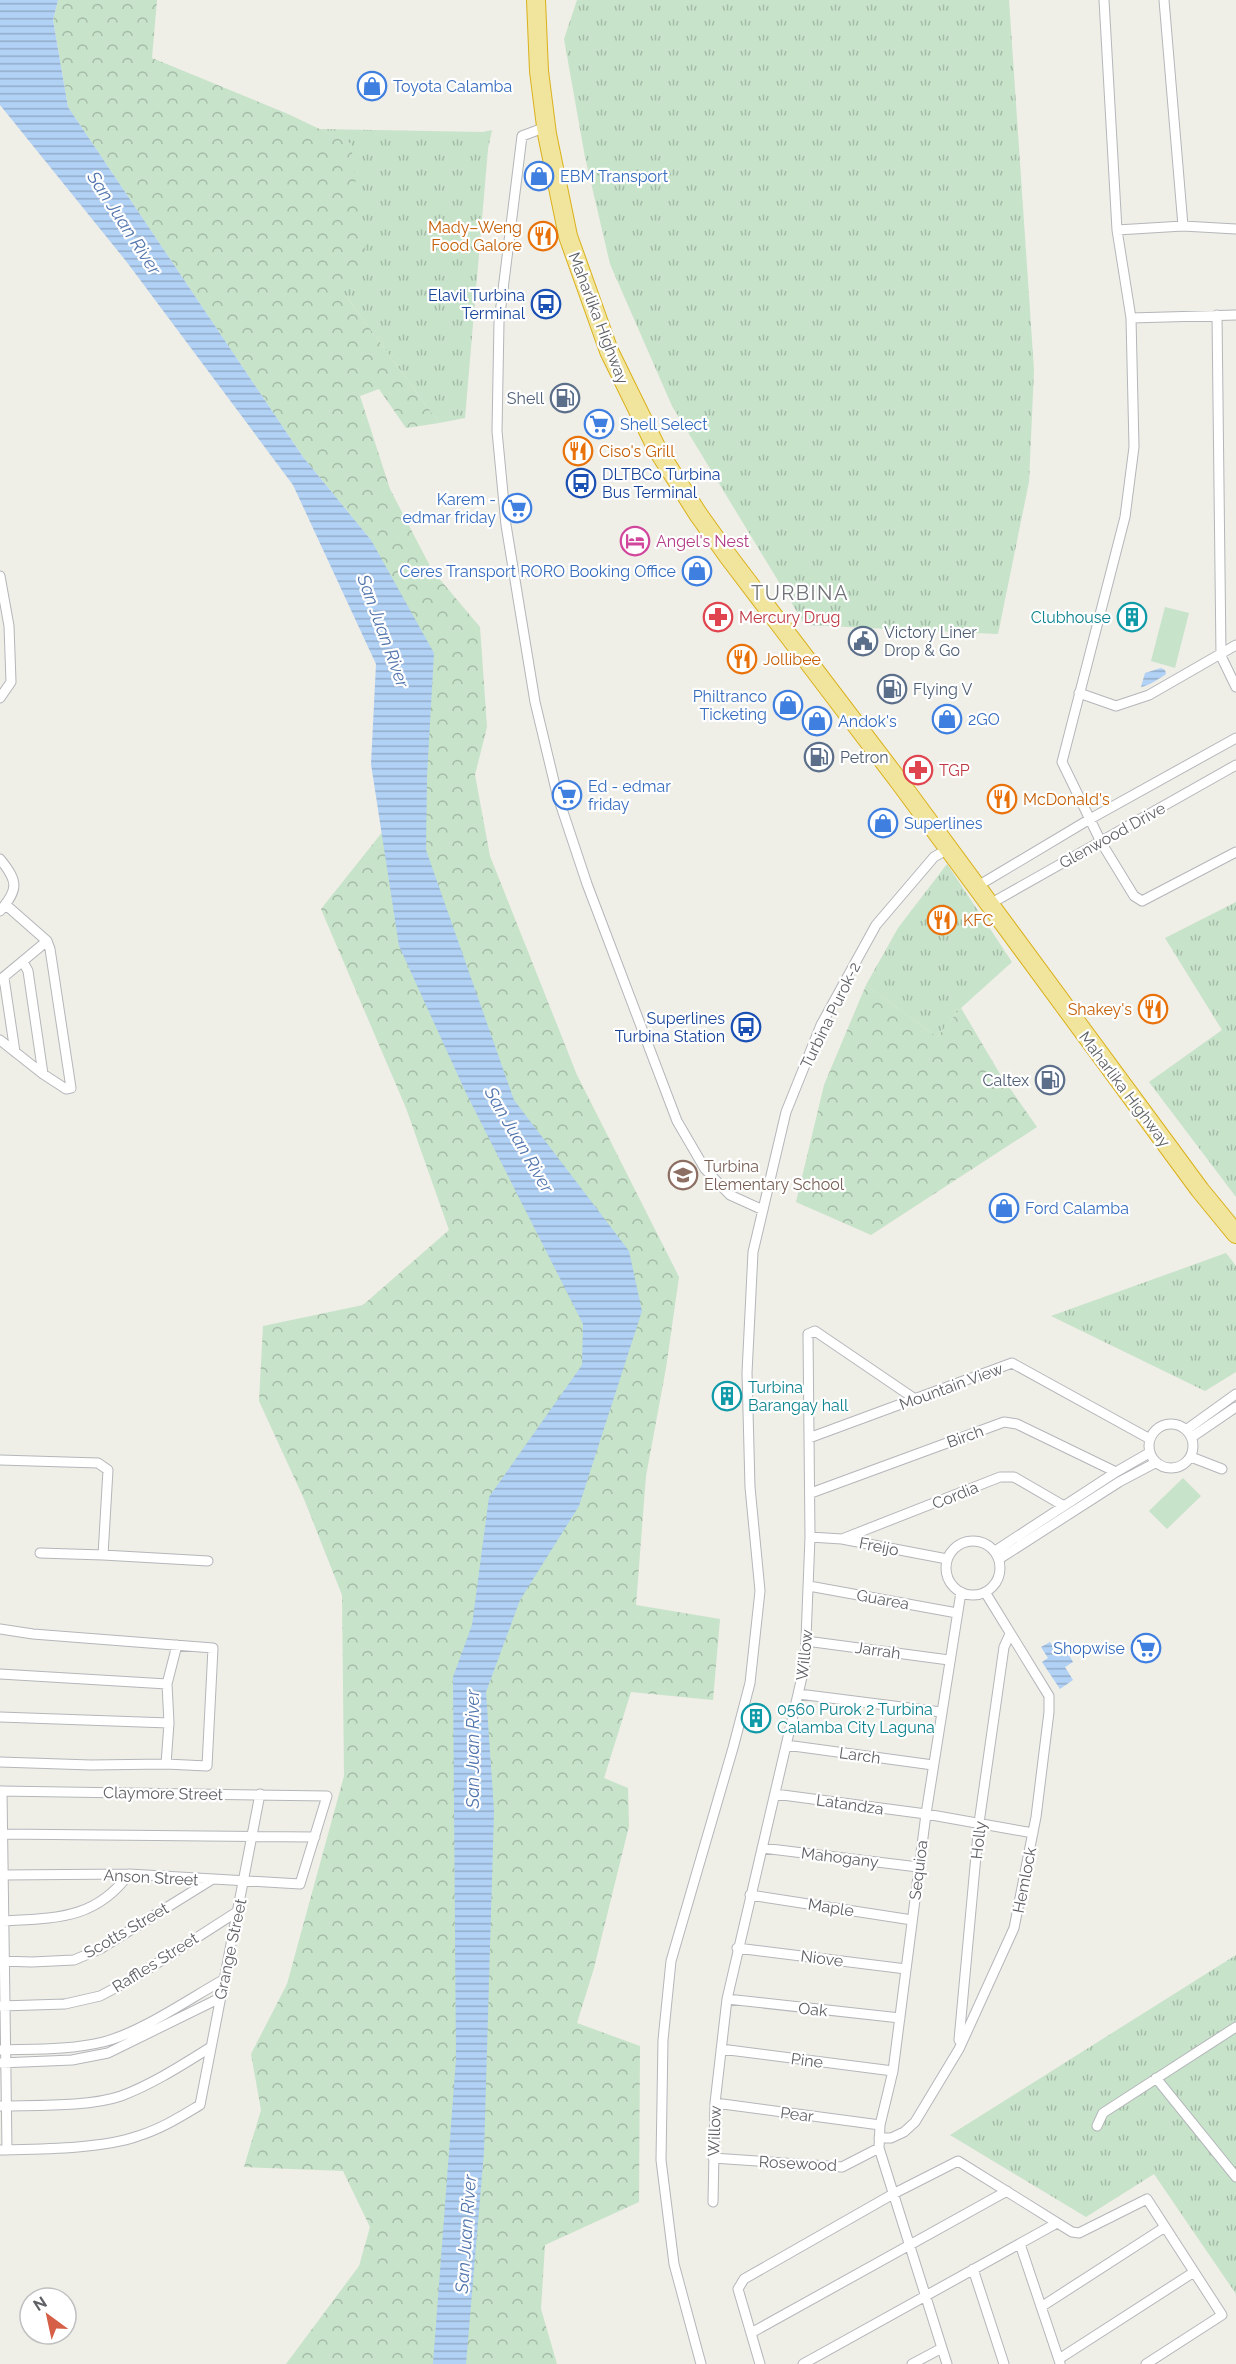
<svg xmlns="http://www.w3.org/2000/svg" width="1236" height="2364" font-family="Raleway,sans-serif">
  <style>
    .grass { fill: url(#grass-tufts) }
    .forest { fill: url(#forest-crowns) }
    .park { fill: #c7e3ca }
    .water { fill: url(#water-rules) }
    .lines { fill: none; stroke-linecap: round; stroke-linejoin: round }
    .street-casing { stroke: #b4b6ba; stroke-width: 11 }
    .highway-casing { stroke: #dab11b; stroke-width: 20 }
    .street { stroke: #fff; stroke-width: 9 }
    .highway { stroke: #f1e49c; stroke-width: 18 }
    .labels { text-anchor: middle; stroke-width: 4.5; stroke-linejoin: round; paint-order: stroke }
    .shop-label { font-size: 16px; fill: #366cbe; stroke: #fff; text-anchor: start }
    .food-label { font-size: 16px; fill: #c56008; stroke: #fff; text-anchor: start }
    .transit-label { font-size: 16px; fill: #164399; stroke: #fff; text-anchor: end }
    .street-label { font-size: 16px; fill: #5e6165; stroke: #fff }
    .service-label { font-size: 16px; fill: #4e5e75; stroke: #fff; text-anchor: start }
    .hotel-label { font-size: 16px; fill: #b23c85; stroke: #fff; text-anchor: start }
    .health-label { font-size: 16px; fill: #be3a42; stroke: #fff; text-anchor: start }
    .culture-label { font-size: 16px; fill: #0d838f; stroke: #fff; text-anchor: start }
    .education-label { font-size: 16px; fill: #785e54; stroke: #fff; text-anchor: start }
    .water-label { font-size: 18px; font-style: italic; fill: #5376ae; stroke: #fff }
    .quarter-label { font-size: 20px; letter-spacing: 1.5px; fill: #707377; stroke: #fff }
  </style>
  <defs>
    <pattern id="grass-tufts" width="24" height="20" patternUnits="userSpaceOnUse" patternTransform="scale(1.5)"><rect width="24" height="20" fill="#c7e3ca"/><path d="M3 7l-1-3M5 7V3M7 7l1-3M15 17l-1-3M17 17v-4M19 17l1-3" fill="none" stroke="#a5bba8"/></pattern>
    <pattern id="forest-crowns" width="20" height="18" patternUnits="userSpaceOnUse" patternTransform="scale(1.5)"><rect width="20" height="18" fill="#c7e3ca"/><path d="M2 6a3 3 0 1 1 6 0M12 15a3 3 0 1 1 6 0" fill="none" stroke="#a5bba8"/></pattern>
    <pattern id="water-rules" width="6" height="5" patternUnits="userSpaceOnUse" patternTransform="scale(1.5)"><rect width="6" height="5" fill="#b1d1f5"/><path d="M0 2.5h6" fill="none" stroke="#93adca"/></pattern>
  </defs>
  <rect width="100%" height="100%" fill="#efeee7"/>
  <!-- grass -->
  <path class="grass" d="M577 0H1009L1034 370 1029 482 998 634 805 625 672 406 610 264 585 157 564 39Z
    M319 129 483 132 492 130 488 149 465 418 439 423 343 292 354 182 351 144Z
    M947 864 1012 962 961 1008 937 1037 866 985 898 928Z
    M1236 902V1197L1149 1082 1222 1030 1165 938Z
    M1226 1253 1236 1266V1372L1205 1391 1051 1316Z
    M1236 1955V2294L1154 2174 1086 2217 950 2135Z"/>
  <!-- forest -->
  <path class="forest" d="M58 0H157L152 58 288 114 351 144 366 263 343 292 439 423 406 428 379 389 360 396 390 489 432 570 480 627 487 727 475 775 490 856 577 1075 679 1277 666 1368 646 1476 636 1605 720 1619 713 1700 631 1692 604 1778 628 1788 629 1826 594 1968 577 2023 640 2046 639 2202 545 2245 541 2309 557 2364H286L359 2266 370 2227 343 2171 244 2167 261 2110 251 2054 287 1984 344 1776 342 1595 304 1499 259 1401 263 1326 363 1305 449 1230 406 1108 321 909 427 776 371 540 303 457 68 107 53 20Z
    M866 985 937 1037 961 1008 1000 1074 1037 1127 871 1235 796 1202 824 1085Z"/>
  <!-- park -->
  <path class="park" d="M1165 607 1189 613 1175 668 1151 661Z
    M1183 1478 1201 1496 1167 1529 1149 1511Z"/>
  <!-- water -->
  <path class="water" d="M0 0H58L53 20 68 107 303 457 371 540 434 653 427 776 426 850 514 1100 629 1251 642 1311 579 1506 520 1600 486 1692 494 1811 484 2152 466 2364H433L456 2059 453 1677 472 1625 489 1497 582 1365 583 1324 466 1093 399 946 371 764 376 664 293 485 126 261 0 105Z
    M1161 668 1165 670 1166 674C1161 678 1146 687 1141 687L1145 673Z
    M1050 1642 1057 1653 1065 1648 1073 1662 1065 1667 1073 1680 1060 1689 1042 1662 1048 1658 1041 1647Z"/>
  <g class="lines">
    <!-- street casing -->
    <g class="street-casing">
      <path id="street" d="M1104 0 1117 230 1131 318 1134 447 1125 517 1062 762 1101 842 1134 896 1142 901 1236 852
        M1164 0 1183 226
        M546 127 522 136 499 322 497 431 506 525 535 702 557 794 587 884 677 1121 705 1169 730 1195 763 1210
        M1117 230 1183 226 1236 229
        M1217 315 1221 656 1236 687
        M1131 318 1236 315
        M0 576 9 626 11 682 0 698
        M1079 693 1116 706 1149 695 1236 645
        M0 859C18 881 19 889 0 911
        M976 887 1090 819 1236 738
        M988 905 1236 765
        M23 962 28 971 43 1074
        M4 978 15 1052
        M0 980 47 941
        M0 1040 43 1074 66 1089 71 1088 50 949 47 941 6 905
        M1149 1446a22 22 0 1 1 44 0a22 22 0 1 1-44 0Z
        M1186 1430 1236 1394
        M1192 1437 1236 1407
        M809 1438 1012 1363 1150 1439
        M1191 1457 1222 1469
        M0 1460 98 1463 108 1470 103 1555 40 1553
        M811 1493 1004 1422 1017 1424 1116 1472
        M810 1537 842 1539 947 1559
        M842 1539 1000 1477H1014L1064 1506
        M946 1568a27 27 0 1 1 54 0a27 27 0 1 1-54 0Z
        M995 1551 1116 1472 1149 1453
        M103 1555 208 1561
        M999 1559 1119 1482 1155 1463
        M809 1586 957 1613
        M0 1629 33 1634 213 1648 207 1766 166 1764
        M806 1641 949 1660
        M0 1674 167 1684
        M799 1694 941 1712
        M0 1717 169 1723
        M786 1745 933 1765
        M0 1762 91 1765 166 1764 169 1723 167 1684 177 1645
        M0 1791 327 1796 300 1884 129 1874 3 1875
        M2 1791 7 2150
        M775 1794 926 1814 1033 1833
        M2 1834 315 1837
        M762 1848 918 1867
        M750 1895 912 1920
        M3 1921C55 1918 95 1920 129 1874
        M737 1948 906 1969
        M0 1961 32 1962 74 1960 100 1949 211 1880
        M727 1999 900 2018
        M1 2006 65 2004 100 1996 134 1978 235 1913
        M959 2040 979 1823 1004 1647 1010 1634
        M721 2049 893 2071
        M1 2050C35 2049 70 2050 103 2042 140 2033 189 1999 223 1980
        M0 2063 72 2060 108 2053 220 1998
        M1156 2078 1236 2177
        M715 2103 880 2125
        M1 2106C36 2105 89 2107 121 2096 153 2084 182 2065 211 2047
        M1097 2126 1103 2113 1236 2027
        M879 2138H891L904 2132 915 2122 959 2049 1014 1928 1036 1817 1049 1712V1696L985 1592
        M0 2150C39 2149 102 2149 138 2136 161 2129 180 2117 200 2105L260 1794
        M713 2158 842 2167 879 2148
        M713 2202 715 2103 727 1999 805 1664 810 1537 808 1334 815 1331 915 1399
        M1020 2244 1060 2363
        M973 2269 1004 2364
        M1041 2307 1165 2227
        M751 2333 1007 2191
        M1059 2359 1194 2272
        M701 2364 674 2264 661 2160 663 2040 671 1961 733 1748 750 1683 760 1591 750 1487 747 1373 753 1252 786 1112 821 1025 876 925 934 857 948 849
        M760 2364 738 2289 744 2279 893 2194 958 2161 1072 2232 1079 2233 1147 2199 1222 2315 1146 2364
        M803 2364 1057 2223
        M912 2364 942 2348
        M947 2364 879 2148 880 2125 893 2071 926 1814 961 1592"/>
    </g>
    <!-- highway casing -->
    <g class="highway-casing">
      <path id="highway" d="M536 0 539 71 547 134 568 236 609 351 657 449 698 514 728 556 901 784 1200 1190 1236 1234"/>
    </g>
    <!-- street -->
    <use href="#street" class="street"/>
    <!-- highway -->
    <use href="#highway" class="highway"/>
  </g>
  <!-- icons -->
  <defs>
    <g id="shop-ring" transform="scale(1.5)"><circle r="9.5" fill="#fff" stroke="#3f7fe0" stroke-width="1.5"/><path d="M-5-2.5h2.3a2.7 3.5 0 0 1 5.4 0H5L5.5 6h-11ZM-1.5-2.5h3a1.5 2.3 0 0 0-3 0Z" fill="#3f7fe0"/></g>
    <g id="restaurant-ring" transform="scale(1.5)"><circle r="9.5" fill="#fff" stroke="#e8710a" stroke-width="1.5"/><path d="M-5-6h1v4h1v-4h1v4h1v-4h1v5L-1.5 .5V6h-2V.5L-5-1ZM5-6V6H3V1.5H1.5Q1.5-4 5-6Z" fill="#e8710a"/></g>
    <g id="bus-ring" transform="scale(1.5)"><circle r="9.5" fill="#fff" stroke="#1a4fb4" stroke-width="1.5"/><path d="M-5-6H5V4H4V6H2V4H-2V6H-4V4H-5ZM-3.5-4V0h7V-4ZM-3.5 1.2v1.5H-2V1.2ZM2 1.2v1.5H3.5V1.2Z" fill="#1a4fb4"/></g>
    <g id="fuel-ring" transform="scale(1.5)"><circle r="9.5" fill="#fff" stroke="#5c6f8a" stroke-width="1.5"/><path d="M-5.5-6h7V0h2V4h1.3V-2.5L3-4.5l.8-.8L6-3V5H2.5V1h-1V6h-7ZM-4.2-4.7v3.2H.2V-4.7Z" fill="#5c6f8a"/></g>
    <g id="supermarket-ring" transform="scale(1.5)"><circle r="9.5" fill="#fff" stroke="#3f7fe0" stroke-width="1.5"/><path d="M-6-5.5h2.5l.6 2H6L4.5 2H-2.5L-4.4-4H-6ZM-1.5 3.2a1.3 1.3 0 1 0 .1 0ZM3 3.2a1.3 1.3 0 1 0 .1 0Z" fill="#3f7fe0"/></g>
    <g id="hotel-ring" transform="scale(1.5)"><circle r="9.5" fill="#fff" stroke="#d1479c" stroke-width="1.5"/><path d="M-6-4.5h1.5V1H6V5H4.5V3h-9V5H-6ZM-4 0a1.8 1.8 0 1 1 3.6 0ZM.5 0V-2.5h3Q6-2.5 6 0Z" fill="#d1479c"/></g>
    <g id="pharmacy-ring" transform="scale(1.5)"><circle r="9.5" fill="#fff" stroke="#e0444e" stroke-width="1.5"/><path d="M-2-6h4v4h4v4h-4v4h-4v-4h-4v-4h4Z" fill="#e0444e"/></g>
    <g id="building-ring" transform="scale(1.5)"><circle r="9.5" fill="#fff" stroke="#0f9aa8" stroke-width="1.5"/><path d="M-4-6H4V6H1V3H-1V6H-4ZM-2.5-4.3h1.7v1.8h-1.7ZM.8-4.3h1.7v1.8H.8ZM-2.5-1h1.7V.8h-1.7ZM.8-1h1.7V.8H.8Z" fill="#0f9aa8"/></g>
    <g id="civic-ring" transform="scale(1.5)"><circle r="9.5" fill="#fff" stroke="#5c6f8a" stroke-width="1.5"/><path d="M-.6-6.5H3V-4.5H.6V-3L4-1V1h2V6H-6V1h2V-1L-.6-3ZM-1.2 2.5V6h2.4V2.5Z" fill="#5c6f8a"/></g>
    <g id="school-ring" transform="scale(1.5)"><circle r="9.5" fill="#fff" stroke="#8d6e63" stroke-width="1.5"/><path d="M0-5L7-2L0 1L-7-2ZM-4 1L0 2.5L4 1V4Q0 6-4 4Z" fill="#8d6e63"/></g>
  </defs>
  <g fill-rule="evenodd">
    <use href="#shop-ring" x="372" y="86"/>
    <use href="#shop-ring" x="539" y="176"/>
    <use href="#restaurant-ring" x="543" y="236"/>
    <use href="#bus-ring" x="546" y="304"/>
    <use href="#fuel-ring" x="565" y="398"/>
    <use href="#supermarket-ring" x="599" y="424"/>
    <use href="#restaurant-ring" x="578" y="451"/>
    <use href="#bus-ring" x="581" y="483"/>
    <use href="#supermarket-ring" x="517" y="508"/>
    <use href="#hotel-ring" x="635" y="541"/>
    <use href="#shop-ring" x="697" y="571"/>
    <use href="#pharmacy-ring" x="718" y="617"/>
    <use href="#building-ring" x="1132" y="617"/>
    <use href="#civic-ring" x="863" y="641"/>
    <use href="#restaurant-ring" x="742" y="659"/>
    <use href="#fuel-ring" x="892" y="689"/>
    <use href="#shop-ring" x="788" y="705"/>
    <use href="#shop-ring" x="947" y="719"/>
    <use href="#shop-ring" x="817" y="721"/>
    <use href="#fuel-ring" x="819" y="757"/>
    <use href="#pharmacy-ring" x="918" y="770"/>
    <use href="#supermarket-ring" x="567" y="795"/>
    <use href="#restaurant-ring" x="1002" y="799"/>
    <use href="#shop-ring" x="883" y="823"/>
    <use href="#restaurant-ring" x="942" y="920"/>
    <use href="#restaurant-ring" x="1153" y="1009"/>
    <use href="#bus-ring" x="746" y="1027"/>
    <use href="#fuel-ring" x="1050" y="1080"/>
    <use href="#school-ring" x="683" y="1175"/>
    <use href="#shop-ring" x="1004" y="1208"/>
    <use href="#building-ring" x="727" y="1396"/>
    <use href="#supermarket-ring" x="1146" y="1648"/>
    <use href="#building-ring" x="756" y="1718"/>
  </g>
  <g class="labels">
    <!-- shop labels -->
    <g class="shop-label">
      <text x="393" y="92">Toyota Calamba</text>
      <text x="560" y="182">EBM Transport</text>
      <text x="620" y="430">Shell Select</text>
      <text x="496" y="505" text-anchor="end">Karem -<tspan x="496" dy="18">edmar friday</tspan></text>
      <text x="676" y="577" text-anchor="end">Ceres Transport RORO Booking Office</text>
      <text x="767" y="702" text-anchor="end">Philtranco<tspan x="767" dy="18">Ticketing</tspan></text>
      <text x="968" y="725">2GO</text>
      <text x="838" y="727">Andok's</text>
      <text x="588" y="792">Ed - edmar<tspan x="588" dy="18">friday</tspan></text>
      <text x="904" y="829">Superlines</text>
      <text x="1025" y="1214">Ford Calamba</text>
      <text x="1125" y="1654" text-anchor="end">Shopwise</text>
    </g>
    <!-- food labels -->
    <g class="food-label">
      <text x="522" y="233" text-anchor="end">Mady–Weng<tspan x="522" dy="18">Food Galore</tspan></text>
      <text x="599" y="457">Ciso's Grill</text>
      <text x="763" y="665">Jollibee</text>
      <text x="1023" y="805">McDonald's</text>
      <text x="963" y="926">KFC</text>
      <text x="1132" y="1015" text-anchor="end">Shakey's</text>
    </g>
    <!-- transit labels -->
    <g class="transit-label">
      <text x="525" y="301">Elavil Turbina<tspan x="525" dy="18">Terminal</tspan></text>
      <text x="602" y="480" text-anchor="start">DLTBCo Turbina<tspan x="602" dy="18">Bus Terminal</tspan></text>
      <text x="725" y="1024">Superlines<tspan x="725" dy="18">Turbina Station</tspan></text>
    </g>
    <!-- street labels -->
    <g class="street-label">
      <text transform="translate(599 318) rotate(69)" y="6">Maharlika Highway</text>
      <text transform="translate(1112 835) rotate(-29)" y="6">Glenwood Drive</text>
      <text transform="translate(830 1015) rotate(-64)" y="6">Turbina Purok-2</text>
      <text transform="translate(1125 1089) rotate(53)" y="6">Maharlika Highway</text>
      <text transform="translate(951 1386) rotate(-20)" y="6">Mountain View</text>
      <text transform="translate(965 1436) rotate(-20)" y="6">Birch</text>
      <text transform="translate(955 1495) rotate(-22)" y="6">Cordia</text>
      <text transform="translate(879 1546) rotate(11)" y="6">Freijo</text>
      <text transform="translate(883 1599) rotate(10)" y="6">Guarea</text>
      <text transform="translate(878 1650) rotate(8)" y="6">Jarrah</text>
      <text transform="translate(804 1655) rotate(-84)" y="6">Willow</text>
      <text transform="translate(860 1755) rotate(8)" y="6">Larch</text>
      <text transform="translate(163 1793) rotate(1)" y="6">Claymore Street</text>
      <text transform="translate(850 1804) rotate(8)" y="6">Latandza</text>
      <text transform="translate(978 1840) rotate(-84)" y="6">Holly</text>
      <text transform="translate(840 1857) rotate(7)" y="6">Mahogany</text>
      <text transform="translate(918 1870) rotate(-83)" y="6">Sequioa</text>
      <text transform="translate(151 1877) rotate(3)" y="6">Anson Street</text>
      <text transform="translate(1024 1880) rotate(-79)" y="6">Hemlock</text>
      <text transform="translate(831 1907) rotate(9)" y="6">Maple</text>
      <text transform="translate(126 1930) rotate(-30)" y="6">Scotts Street</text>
      <text transform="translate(230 1949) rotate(-78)" y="6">Grange Street</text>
      <text transform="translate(822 1958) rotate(7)" y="6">Niove</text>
      <text transform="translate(155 1962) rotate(-32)" y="6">Raffles Street</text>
      <text transform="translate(813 2009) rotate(6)" y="6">Oak</text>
      <text transform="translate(807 2060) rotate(7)" y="6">Pine</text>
      <text transform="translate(797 2114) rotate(7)" y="6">Pear</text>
      <text transform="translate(714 2131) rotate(-88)" y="6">Willow</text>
      <text transform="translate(798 2163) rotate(3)" y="6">Rosewood</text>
    </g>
    <!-- service labels -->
    <g class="service-label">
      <text x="544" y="404" text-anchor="end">Shell</text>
      <text x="884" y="638">Victory Liner<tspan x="884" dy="18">Drop &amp; Go</tspan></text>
      <text x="913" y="695">Flying V</text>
      <text x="840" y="763">Petron</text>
      <text x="1029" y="1086" text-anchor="end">Caltex</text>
    </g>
    <!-- hotel labels -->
    <g class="hotel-label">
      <text x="656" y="547">Angel's Nest</text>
    </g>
    <!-- health labels -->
    <g class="health-label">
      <text x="739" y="623">Mercury Drug</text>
      <text x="939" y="776">TGP</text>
    </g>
    <!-- culture labels -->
    <g class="culture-label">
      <text x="1111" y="623" text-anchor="end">Clubhouse</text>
      <text x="748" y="1393">Turbina<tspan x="748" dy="18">Barangay hall</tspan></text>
      <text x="777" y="1715">0560 Purok 2 Turbina<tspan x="777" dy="18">Calamba City Laguna</tspan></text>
    </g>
    <!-- education labels -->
    <g class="education-label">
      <text x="704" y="1172">Turbina<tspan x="704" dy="18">Elementary School</tspan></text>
    </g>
    <!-- water labels -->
    <g class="water-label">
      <text transform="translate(124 223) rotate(57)" y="6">San Juan River</text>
      <text transform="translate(383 631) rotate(70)" y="6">San Juan River</text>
      <text transform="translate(519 1140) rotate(60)" y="6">San Juan River</text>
      <text transform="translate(473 1749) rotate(-90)" y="6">San Juan River</text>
      <text transform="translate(466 2234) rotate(-86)" y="6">San Juan River</text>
    </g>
    <!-- quarter labels -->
    <g class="quarter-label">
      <text x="800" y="600">TURBINA</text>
    </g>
  </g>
  <!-- north arrow -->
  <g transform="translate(48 2316) rotate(327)"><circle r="28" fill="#ffffff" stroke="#bfc0c1" stroke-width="1.5"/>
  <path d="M0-4.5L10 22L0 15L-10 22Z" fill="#d56047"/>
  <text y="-9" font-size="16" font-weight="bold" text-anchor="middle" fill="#5e6165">N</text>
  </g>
</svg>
